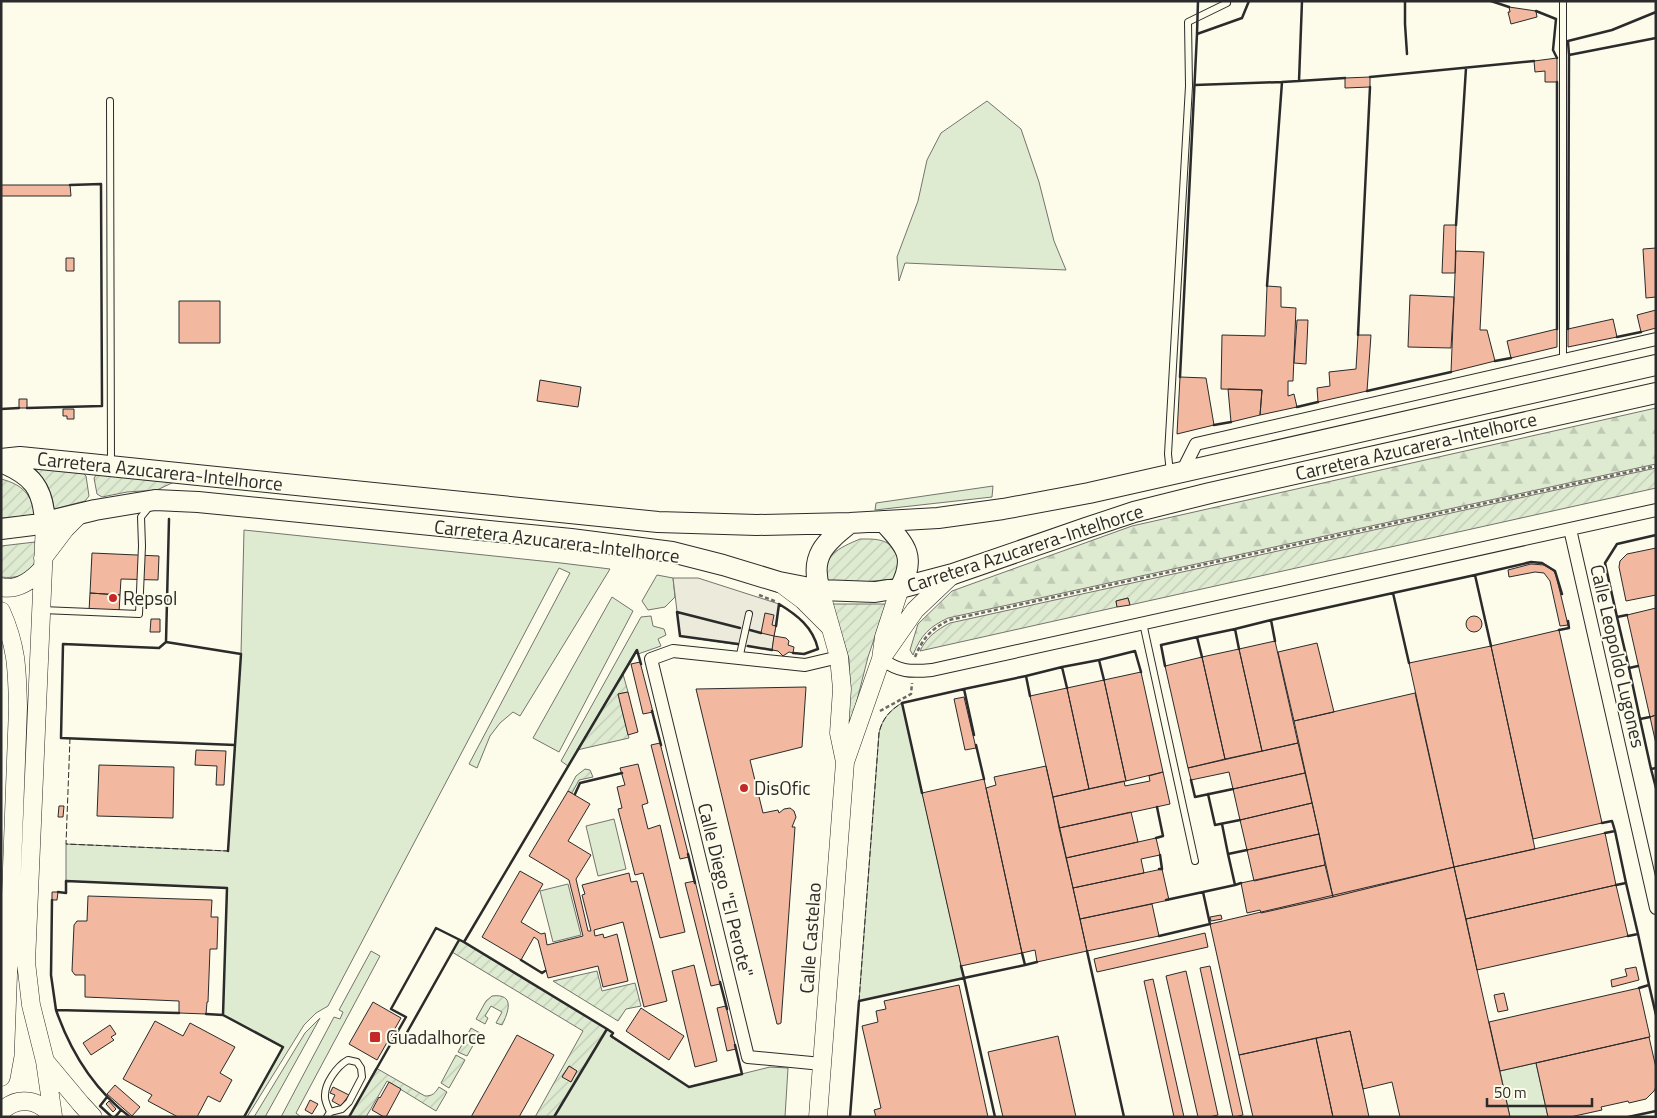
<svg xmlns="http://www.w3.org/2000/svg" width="1657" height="1118" font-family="'Titillium Web',sans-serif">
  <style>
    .grass { fill: #deebd1; stroke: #74746e }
    .forest { fill: url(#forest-firs); stroke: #74746e }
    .garden { fill: url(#garden-furrows); stroke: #74746e; fill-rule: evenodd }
    .parking { fill: #eceadb; stroke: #74746e }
    .building { fill: #f2b8a0; stroke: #2b2b2b }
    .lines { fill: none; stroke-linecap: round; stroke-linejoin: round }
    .lane-casing { stroke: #2b2b2b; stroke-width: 8 }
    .street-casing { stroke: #2b2b2b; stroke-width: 14 }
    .secondary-casing { stroke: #2b2b2b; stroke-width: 19 }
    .primary-casing { stroke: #2b2b2b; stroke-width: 22 }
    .path { stroke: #6a6964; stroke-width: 2.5; stroke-dasharray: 4 2.5; stroke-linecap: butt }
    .lane { stroke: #fdfbea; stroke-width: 6 }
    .street { stroke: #fdfbea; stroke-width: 12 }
    .secondary { stroke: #fdfbea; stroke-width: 18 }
    .primary { stroke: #fdfbea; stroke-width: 20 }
    .fence { stroke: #2b2b2b; stroke-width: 1; stroke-dasharray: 6 2.5; stroke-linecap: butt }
    .wall { stroke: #2b2b2b; stroke-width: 2.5 }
    .poi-dot { fill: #c62828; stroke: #fdfbea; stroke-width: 2 }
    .labels { text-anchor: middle; stroke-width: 4; stroke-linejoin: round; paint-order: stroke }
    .street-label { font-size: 19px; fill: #2b2b2b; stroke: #fdfbea }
    .poi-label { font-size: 19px; fill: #2b2b2b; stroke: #fdfbea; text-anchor: start }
  </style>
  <defs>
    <pattern id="forest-firs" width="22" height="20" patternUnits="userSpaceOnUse" patternTransform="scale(1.25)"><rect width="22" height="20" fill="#deebd1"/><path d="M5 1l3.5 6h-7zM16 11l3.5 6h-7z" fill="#bfcab4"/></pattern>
    <pattern id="garden-furrows" width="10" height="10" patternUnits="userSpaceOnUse" patternTransform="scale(1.25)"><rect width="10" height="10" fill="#deebd1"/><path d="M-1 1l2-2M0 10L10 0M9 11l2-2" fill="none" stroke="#bfcab4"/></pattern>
  </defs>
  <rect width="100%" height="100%" fill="#fdfbea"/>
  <!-- grass -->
  <path class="grass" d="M987 101 1021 129 1039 182 1054 241 1066 270 905 263 899 281 897 257 918 201 927 160 941 133Z
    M993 486 992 497 875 510 876 503Z
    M244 530 561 563 610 569 520 716 513 712 500 723 490 736 477 768 469 764 570 573 559 568 328 1006 316 1013 304 1025 247 1117H244L283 1048 223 1015 227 888 66 881V844L228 851 241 654Z
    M657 575 673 578 675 597 665 607 648 610 642 601Z
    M612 597 633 611 559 752 533 738Z
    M651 616 653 626 664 629 666 635 658 639 661 646 638 654 636 650 568 766 561 761 641 617Z
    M902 703 964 978 859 1001 879 733C882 719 890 710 902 703Z
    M614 819 626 869 598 876 586 826Z
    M568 884 581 935 553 942 540 891Z
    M371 951 380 956 296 1113 301 1117H281L334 1017 340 1019 343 1012 339 1010Z
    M320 1018 265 1117H254L305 1033Z
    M607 1029 613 1033 611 1037 689 1087 770 1067 788 1068 785 1117H554Z
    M1536 1063 1548 1117H1510L1500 1071Z"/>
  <!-- forest -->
  <path class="forest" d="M1656 408V464L948 618C929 627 921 635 913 655L910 650 918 624 952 591 1132 526Z"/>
  <!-- garden -->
  <path class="garden" d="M34 467 82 472 86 476 89 496 85 501 54 509C52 490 46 482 34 467Z
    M1656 468V488L1130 605 1128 598 1116 601 1117 607 920 651C926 638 936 630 950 623Z
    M97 474 174 482 157 490 127 492 102 497 97 494 94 478Z
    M1 479C24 485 29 494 38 515L1 518Z
    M860 539C875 539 889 538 897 554 898 557 900 562 900 565 899 569 895 575 893 579L864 582 828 581C821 555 839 548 860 539Z
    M35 542C36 547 37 553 36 558 32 575 16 579 1 577V546Z
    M832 604H886L868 657 852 720H848L850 688 849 659Z
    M623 674 628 692 618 694 629 738 577 750Z
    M585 769 590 770 593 777 579 780 572 793 568 791 576 776Z
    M459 940 607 1029 554 1117H535L583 1031 452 952ZM569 1066 577 1071 571 1082 562 1076Z
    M597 971 602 991 635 983 641 1006 626 1009 618 1021 553 981Z
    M492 996C516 993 508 1013 502 1025L496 1023 502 1012 491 1006 485 1016 488 1018 485 1024 476 1019 486 1001Z
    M471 1028 480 1033 467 1056 458 1052Z
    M456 1055 465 1060 449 1088 441 1083Z
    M376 1068 425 1096C433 1096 435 1093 439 1087L447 1092 436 1111 387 1081 366 1117H349Z"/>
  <!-- parking -->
  <path class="parking" d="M673 578H698L779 604 772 650 680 636Z"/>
  <!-- building -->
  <path class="building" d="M1509 7 1536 11 1537 17 1511 24 1508 12H1510Z
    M1557 58V82H1545V71L1535 72 1534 61Z
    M1370 77V87L1345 88V78Z
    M1 185H70L71 196H1Z
    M1444 225H1456L1455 273H1442Z
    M1656 248V297L1646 298 1643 249Z
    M1456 251 1484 252 1480 330H1487L1495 361 1451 372Z
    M66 258H74V271H66Z
    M1267 286 1281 287V307L1296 308 1293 381H1288V396L1294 394 1297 407 1260 415 1262 390 1221 389 1222 335 1265 336Z
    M1410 295 1454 297 1451 348 1408 347Z
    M179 301H220V343H179Z
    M1656 310V328L1641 332 1637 315Z
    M1613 319 1617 337 1568 347V329Z
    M1297 320H1308L1306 364 1294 363Z
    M1557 329V347L1511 358 1507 341Z
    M1358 335H1371L1367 391 1318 402 1317 388 1330 386 1329 372 1356 369Z
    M1180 377 1206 378 1214 425 1177 434Z
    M540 380 581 387 578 407 537 401Z
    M1228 389 1262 390 1260 415 1231 422Z
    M19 399H27V408H19Z
    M63 409H74V419H67V416H63Z
    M1656 548V595L1626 601 1619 567 1620 561 1627 554Z
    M92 553 159 556 158 580 121 579 120 595 90 593Z
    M1531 564 1544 565 1553 570 1556 575 1568 625 1560 626 1550 581 1544 573 1535 572 1509 577 1508 570Z
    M90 593 120 595 119 613 89 611Z
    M1128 598 1130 605 1117 607 1116 601Z
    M1656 608V715L1650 717 1627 615Z
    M765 613 774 615 772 625 776 626 774 636 761 633Z
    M1466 624a8 8 0 1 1 16 0a8 8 0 1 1-16 0Z
    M151 619H160V632H150Z
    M1559 630 1602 823 1533 839 1491 646Z
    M774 636 786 638 789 641 788 645 794 647 793 653 789 652 783 656 778 651 772 650Z
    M1275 641 1298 743 1262 751 1239 649Z
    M1317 643 1334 712 1294 721 1278 652Z
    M1491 646 1535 849 1454 867 1409 663Z
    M1239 649 1262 751 1225 759 1202 657Z
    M1202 657 1225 759 1188 768 1165 666Z
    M640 662 653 712 643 714 631 664Z
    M1141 672 1163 772 1126 781 1104 680Z
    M1104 680 1126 781 1089 789 1067 688Z
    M806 687 802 747 750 760 763 813 778 810 779 813 784 809 790 808 794 811 796 817 792 827H795L781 1023 779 1024H777L696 689Z
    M1067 688 1089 789 1053 797 1030 696Z
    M628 692 638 732 628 735 618 694Z
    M1415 693 1454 867 1333 897 1294 721Z
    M964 697 976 748 965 750 954 699Z
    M1656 715V744L1650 717Z
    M660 743 689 857 680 859 651 745Z
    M1298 743 1305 773 1233 789 1229 772 1191 780 1188 768Z
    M196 750 226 751 224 785H216L217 766 195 765Z
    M638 764 648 803 642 805 648 829 660 825 685 932 660 938 643 873 635 875 618 809 622 808 617 787 625 785 620 768Z
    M99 765 174 767 173 818 97 816Z
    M1046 766 1087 951 1037 962 1035 950 1022 953 986 788 996 785 994 777Z
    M1163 772 1170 804 1059 828 1053 797 1124 781 1125 786 1150 781 1149 776Z
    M1305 773 1312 803 1240 820 1233 789Z
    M984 779 1022 953 961 966 922 793Z
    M568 791 590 804 568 841 591 855 576 879 588 931H591L582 895 585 894 582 885 629 873 631 882 637 881 667 1001 644 1007 623 922 594 930 595 936 603 934 604 938 617 934 628 981 603 987 598 966 548 978 538 940 534 937 521 960 482 937 520 871 543 884 521 922 541 934 545 933 547 945 583 936 569 880 529 856Z
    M1312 803 1319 834 1247 850 1240 820Z
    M59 806H64L63 817H58Z
    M1131 812 1138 842 1066 858 1059 828Z
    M1605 833 1616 885 1466 919 1454 867Z
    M1319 834 1325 865 1254 881 1247 850Z
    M1156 838 1160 855 1141 859 1144 873 1073 888 1066 858Z
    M1325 865 1333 897 1261 913 1260 910 1247 913 1241 883Z
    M1454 867 1510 1117H1400L1392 1082 1363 1089 1350 1031 1239 1055 1210 924Z
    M1162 869 1169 900 1080 919 1073 888Z
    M695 881 720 984 711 986 685 883Z
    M1616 885 1628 936 1477 970 1466 919Z
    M52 892H58L57 900H52Z
    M88 896 212 900 211 917H218L217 949H210L208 1002H207L206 1014 179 1013V1001L85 997V975H75L72 971 74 925 77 921H87Z
    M1152 904 1159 936 1087 951 1080 919Z
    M1221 915 1222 919 1211 921 1210 917Z
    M1205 933 1208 947 1097 972 1094 959Z
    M694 965 717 1061 695 1067 672 971Z
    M1210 966 1243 1115 1234 1117H1233L1200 968Z
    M1636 967 1639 980 1612 987 1611 980 1627 976 1625 969Z
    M1186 971 1218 1115 1209 1117H1198L1166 976Z
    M1153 979 1184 1117H1174L1144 981Z
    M959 985 988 1117H876L874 1110 881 1108 862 1026 878 1022 876 1011 886 1009 884 1001Z
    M1639 988 1650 1037 1500 1071 1489 1022Z
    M1504 993 1508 1010 1498 1012 1494 995Z
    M373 1002 401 1018 377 1060 349 1044Z
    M726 1006 736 1049 727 1051 717 1008Z
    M641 1008 684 1036 669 1060 626 1031Z
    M155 1021 183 1036 190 1023 235 1047 220 1073 232 1080 220 1102 208 1096 197 1117H178L148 1101 152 1095 123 1079Z
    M110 1025 116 1034 111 1037 114 1040 91 1055 83 1043Z
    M1350 1031 1363 1089 1369 1117H1333L1316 1038Z
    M517 1035 554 1055 519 1117H471Z
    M1058 1036 1076 1117H1003L988 1052Z
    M1649 1037 1656 1068V1087L1654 1091 1646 1099 1629 1103 1628 1101 1601 1107 1602 1110 1570 1117H1548L1536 1063Z
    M1316 1038 1333 1117H1253L1239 1055Z
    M569 1066 577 1071 571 1082 562 1077Z
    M389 1082 401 1089 386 1117H384L372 1110 379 1097 380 1098Z
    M115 1085 140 1107 132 1116 107 1094Z
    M333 1087 349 1095 341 1106 332 1101 335 1095 330 1093Z
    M310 1100 318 1104 312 1114 305 1110Z
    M109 1101 116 1109 113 1112 106 1104Z"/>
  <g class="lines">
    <!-- lane casing -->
    <g class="lane-casing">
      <path id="lane" d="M1563 1V360
        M110 101 111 464
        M1170 473 1168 454 1189 86 1188 22 1227 3
        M42 610 139 614 142 546 141 517 150 506
        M1143 623 1195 861
        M739 659 749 614
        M327 1117 330 1112 342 1109 349 1102 362 1077 361 1068 357 1062 348 1060C337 1066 324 1084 325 1097 325 1102 328 1107 330 1112"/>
    </g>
    <!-- street casing -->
    <g class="street-casing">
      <path id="street" d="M1182 472 1196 444 1656 339
        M1570 529 1656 908
        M881 659C900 672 910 672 932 670L1656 510
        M822 1064 748 1057 651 659 673 651 805 665 839 657"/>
    </g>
    <!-- secondary casing -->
    <g class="secondary-casing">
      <path id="secondary" d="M45 522 26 962 31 1005 45 1061 53 1116
        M43 558 65 529 81 513
        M779 582 803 600 829 626
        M1 587C17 591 32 580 42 569
        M1 611C17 647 17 669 18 707L5 1055 1 1077
        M885 653 915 610 953 574
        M845 762 881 659 884 637 900 588
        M45 1061 81 1104 93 1117
        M1 1112C17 1095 39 1099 53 1117
        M818 1117 845 762 839 733 842 689 839 657 820 590"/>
    </g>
    <!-- primary casing -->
    <g class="primary-casing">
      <path id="primary" d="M1 459 20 457 90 464 658 522 757 525 850 523 938 518 1003 509 1089 493 1656 365
        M1 462C32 475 43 487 45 522
        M883 521C905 545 917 556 900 588
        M1 529 33 525 95 510 155 500 198 502 571 539 672 552 723 565 779 582 820 590 875 592 900 588 953 574 1086 528 1134 512 1210 493 1656 393
        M820 590C809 556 825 543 850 523"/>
    </g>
    <!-- path -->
    <path class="path" d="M759 595 777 602
      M915 657C923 638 930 630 949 620L1656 466
      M880 711 911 694 912 683"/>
    <!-- lane -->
    <use href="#lane" class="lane"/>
    <!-- street -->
    <use href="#street" class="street"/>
    <!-- secondary -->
    <use href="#secondary" class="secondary"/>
    <!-- primary -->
    <use href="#primary" class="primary"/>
    <!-- fence -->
    <path class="fence" d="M70 738 66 844 228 851
      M859 1001 879 733C882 719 890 710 902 703"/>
    <!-- wall -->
    <path class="wall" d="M1198 1 1197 34 1242 18 1249 1
      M1405 1V24L1407 54
      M1491 1 1509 7
      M1536 11 1556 19 1553 50 1557 58
      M1569 55 1568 41 1612 30 1656 12
      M1370 77 1534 61
      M1299 81 1345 78
      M1195 85 1282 82
      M1456 225 1466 68
      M1267 286 1282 82 1299 81 1302 1
      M1557 329V82
      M1568 329 1569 55 1656 38
      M1358 335 1370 87
      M1617 337 1641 332
      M1495 361 1511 358
      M1180 377 1197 34
      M1367 391 1451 372
      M1297 407 1318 402
      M27 408 102 406 101 184 70 185
      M1 409 19 408
      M1214 425 1231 422
      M1627 615 1617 617 1605 563 1617 544 1656 535
      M1617 617 1629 668 1638 666
      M776 626 779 604C797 615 813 627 818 649L804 654 793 653
      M750 630 761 633
      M1559 630 1569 628 1568 621
      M1275 641 1271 620 1393 593
      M166 642 241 654 235 745 61 738 63 644 159 648Z
      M166 642 169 519
      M738 644 680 636 677 612 740 628
      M748 646 772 650
      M1491 646 1475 575 1531 562 1542 563 1555 571 1562 594
      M1239 649 1235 629 1271 620
      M1202 657 1197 637 1235 629
      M1409 663 1393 593 1475 575
      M1165 666 1161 645 1197 637
      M1629 668 1640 719 1650 717
      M1104 680 1099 660 1135 651 1141 672
      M1067 688 1062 667 1099 660
      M1030 696 1026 676 1062 667
      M652 711 661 745
      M1640 719 1651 769 1656 768
      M974 735 964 689 1026 676
      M976 745 984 779
      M1651 769 1656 788
      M1191 780 1195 797 1233 789
      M922 793 902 703 964 689
      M575 794 580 783 622 773
      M1208 794 1215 825 1240 820
      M1602 823 1612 821 1615 831
      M1222 824 1228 854 1247 850
      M1605 833 1615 831 1626 883 1616 885
      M1156 838 1163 836 1157 807
      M228 851 235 745
      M688 854 695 883
      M1228 854 1235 885 1241 883
      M1159 869H1162L1160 855
      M1626 883 1638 934 1628 936
      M58 892 66 893V881L227 888 223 1015 206 1014
      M52 900 51 975 56 1010 179 1013
      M1166 900 1203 892
      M1638 934 1649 985 1639 988
      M1159 936 1210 924 1203 892 1235 885
      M464 942 637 650 641 664
      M1087 951 1124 1117
      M1022 953 1025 965 1037 962
      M521 960 542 973 545 971
      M961 966 964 978 1025 965
      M720 982 727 1009
      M1649 985 1656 1015
      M56 1010C71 1053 93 1089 130 1117
      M223 1015 283 1047 244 1117
      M607 1029 613 1033 611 1036 689 1087 742 1074 735 1045
      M405 1036 459 940
      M107 1097 100 1106 112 1117
      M115 1117 121 1110
      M349 1117 406 1017 391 1009 436 928 464 942 607 1029 554 1117
      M850 1117 859 1001 964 978 995 1117
      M1628 1117 1656 1111"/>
  </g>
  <!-- markers -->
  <g class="poi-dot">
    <circle cx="113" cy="598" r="5"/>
    <circle cx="744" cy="788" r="5"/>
    <rect x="369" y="1031" width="12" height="12" rx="2.5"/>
  </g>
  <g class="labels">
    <!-- street labels -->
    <g class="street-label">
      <text transform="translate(1416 446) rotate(-13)" y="7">Carretera Azucarera-Intelhorce</text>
      <text transform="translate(160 471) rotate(6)" y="7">Carretera Azucarera-Intelhorce</text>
      <text transform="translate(557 541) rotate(7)" y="7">Carretera Azucarera-Intelhorce</text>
      <text transform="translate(1025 548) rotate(-18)" y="7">Carretera Azucarera-Intelhorce</text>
      <text transform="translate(1618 656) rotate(77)" y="7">Calle Leopoldo Lugones</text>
      <text transform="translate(726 890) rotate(76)" y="7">Calle Diego "El Perote"</text>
      <text transform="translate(810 938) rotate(-86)" y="7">Calle Castelao</text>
    </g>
    <!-- poi labels -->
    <g class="poi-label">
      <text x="123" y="605">Repsol</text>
      <text x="754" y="795">DisOfic</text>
      <text x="386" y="1044">Guadalhorce</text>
    </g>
  </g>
  <!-- border -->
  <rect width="1657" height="1118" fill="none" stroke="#2b2b2b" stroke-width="5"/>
  <!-- scale -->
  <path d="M1487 1098v8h105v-8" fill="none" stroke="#2b2b2b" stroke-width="2.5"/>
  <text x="1494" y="1098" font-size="15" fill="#2b2b2b" stroke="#fdfbea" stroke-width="4" paint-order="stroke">50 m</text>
</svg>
